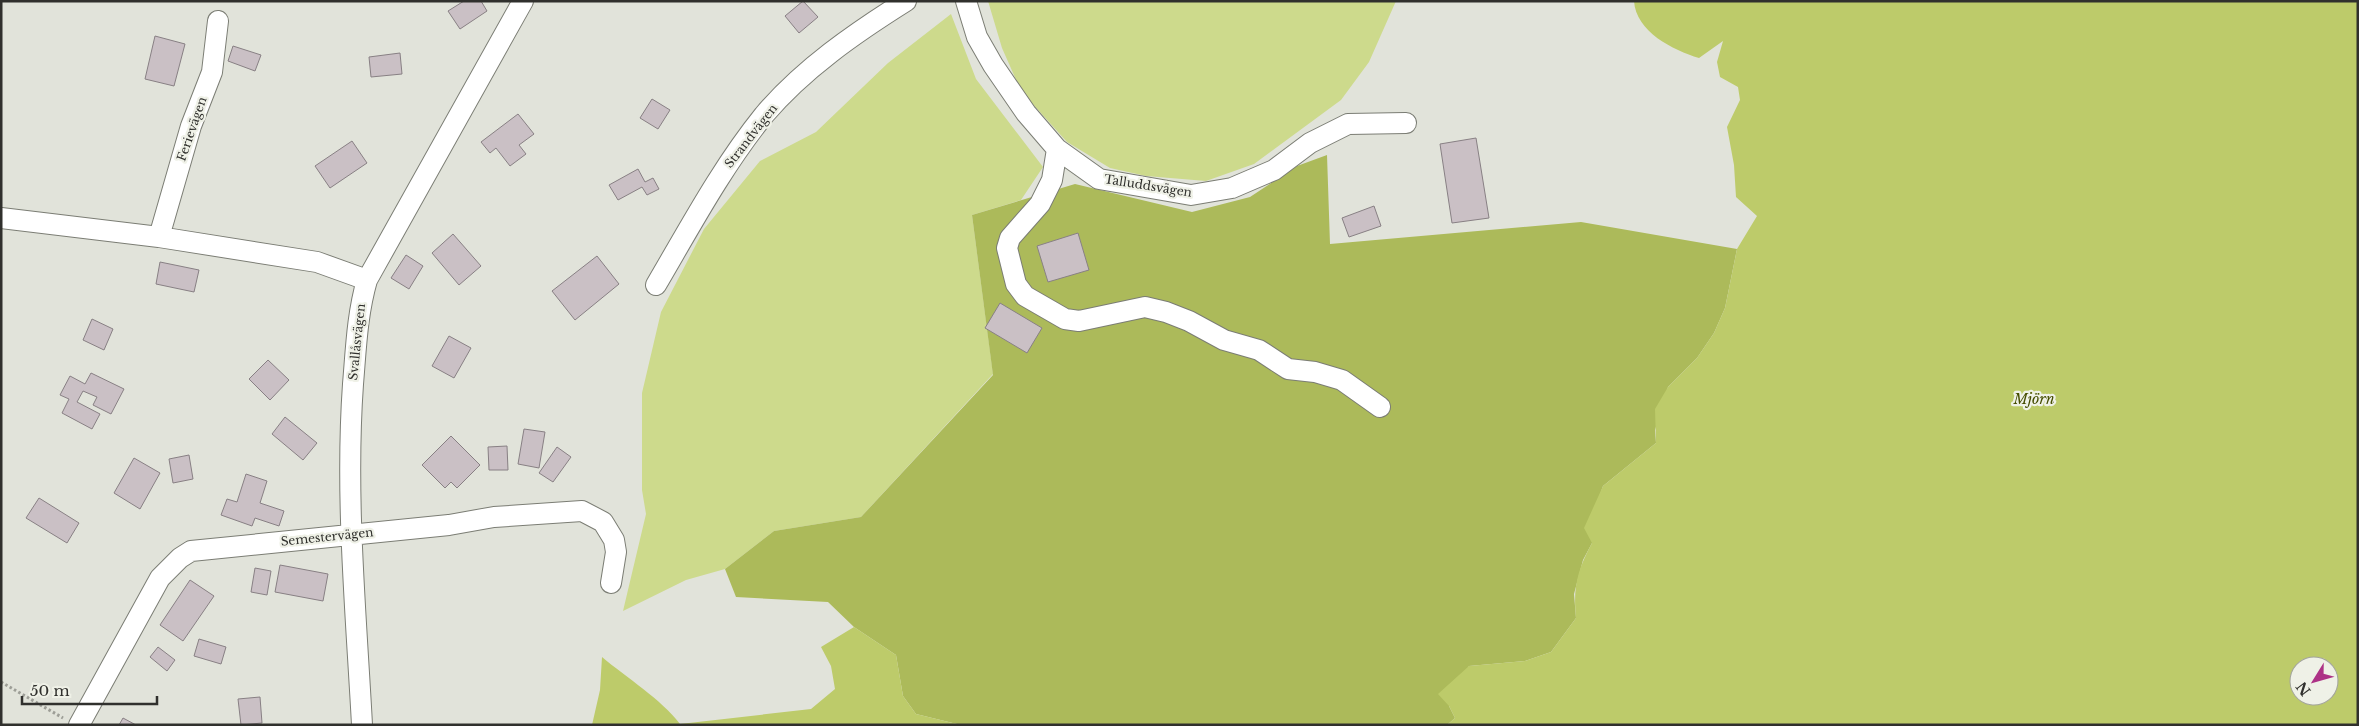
<svg xmlns="http://www.w3.org/2000/svg" width="2359" height="726" font-family="'Libre Baskerville',serif">
  <style>
    .green { fill: #cdda8c }
    .forest { fill: #acba5a }
    .water { fill: #bdcb6a; fill-rule: evenodd }
    .building { fill: #cac0c5; stroke: #888084 }
    .lines { fill: none; stroke-linecap: round; stroke-linejoin: round }
    .minor-casing { stroke: #7b7d74; stroke-width: 22 }
    .path { stroke: #9d9e97; stroke-width: 3; stroke-dasharray: 2.5 2.5; stroke-linecap: butt }
    .minor { stroke: #fff; stroke-width: 20 }
    .labels { text-anchor: middle; stroke-width: 4.5; stroke-linejoin: round; paint-order: stroke }
    .street-label { font-size: 12px; fill: #30302d; stroke: #eff1e7 }
    .water-label { font-size: 14px; font-style: italic; fill: #454d00; stroke: #eff1e7 }
  </style>
  <rect width="100%" height="100%" fill="#e1e3da"/>
  <!-- green -->
  <path class="green" d="M988 1H1396L1369 62 1341 100 1254 164 1206 181 1146 176 1110 168 1067 142 1021 91 1002 48Z
    M951 14 976 79 1043 167 1021 200 972 215 993 374 861 517 774 531 725 569 686 580 623 611 646 514 642 490V393L661 312 704 229 760 161 816 132 888 63Z"/>
  <!-- forest -->
  <path class="forest" d="M1327 155 1330 244 1581 222 1737 249 1725 308 1714 333 1697 358 1668 387 1655 430 1656 443 1603 486 1598 500 1592 543 1583 560 1574 594 1576 618 1551 652 1525 661 1469 666 1449 706 1455 718 1447 725H961L916 714 903 696 896 655 854 627 828 602 736 597 725 569 774 531 861 517 993 375 972 215 1075 184 1192 212 1250 197 1297 166Z"/>
  <!-- water -->
  <path class="water" d="M1634 1H2358V725H1447L1455 718 1449 706 1438 694 1469 666 1525 661 1551 652 1576 618C1573 587 1577 571 1592 543L1584 528 1603 486 1656 443 1655 409 1668 387 1697 358 1714 333 1725 308 1737 249 1757 216 1736 197 1734 165 1727 127 1740 100 1738 87 1720 77 1717 62 1723 41 1699 58C1673 50 1636 32 1634 1ZM2299 666H2329V696H2299Z
    M854 627 896 655 903 696 916 714 961 725H592L600 690 602 657C627 678 661 699 680 724L811 709 835 689 831 666 821 647Z"/>
  <!-- building -->
  <path class="building" d="M464 1H481L487 11 460 29 448 11Z
    M803 1 818 17 799 33 785 16Z
    M155 36 185 44 174 86 145 79Z
    M233 46 261 55 255 71 228 61Z
    M400 53 402 74 371 77 369 57Z
    M652 99 670 110 658 129 640 118Z
    M518 114 534 134 519 145 526 154 510 166 496 148 490 153 481 142Z
    M1476 138 1489 218 1452 223 1440 144Z
    M352 141 367 163 330 188 315 166Z
    M638 169 645 182 653 178 659 189 647 195 642 187 618 200 609 185Z
    M1374 206 1381 226 1349 237 1342 218Z
    M1078 233 1089 270 1048 282 1037 246Z
    M453 234 481 266 459 285 432 253Z
    M406 255 423 266 409 289 391 278Z
    M597 256 619 284 575 320 552 291Z
    M160 262 199 270 194 292 156 284Z
    M1000 303 1042 328 1027 353 985 328Z
    M92 319 113 329 104 350 83 340Z
    M449 336 471 348 454 378 432 366Z
    M268 360 289 380 270 400 249 379Z
    M91 373 124 389 111 414 93 405 97 397 83 391 77 402 100 414 92 429 62 413 69 399 60 395 70 376 85 384Z
    M285 417 317 443 303 460 272 434Z
    M524 429 545 432 539 468 518 464Z
    M451 436 480 465 457 488 451 482 445 488 422 465Z
    M507 446 508 470H489L488 447Z
    M557 447 571 457 553 482 539 473Z
    M189 455 193 479 173 483 169 459Z
    M134 458 160 473 140 509 114 493Z
    M246 474 267 481 260 503 284 511 279 526 255 518 252 526 221 515 227 499 237 502Z
    M39 498 79 523 67 543 26 518Z
    M280 565 328 574 323 601 275 592Z
    M255 568 271 571 267 595 251 592Z
    M190 580 214 596 183 641 160 625Z
    M199 639 226 647 221 664 194 656Z
    M158 647 175 660 167 671 150 657Z
    M260 697 262 723 241 725 238 699Z
    M123 718 136 725H119Z"/>
  <g class="lines">
    <!-- minor casing -->
    <g class="minor-casing">
      <path id="minor" d="M966 1 977 37 993 65 1026 113 1057 149 1099 179 1191 195 1232 188 1274 170 1310 143 1348 124 1406 123
        M218 21 212 72 191 126 159 237 317 262 367 280
        M1057 149 1052 180 1040 204 1010 238 1007 248 1016 284 1025 296 1065 319 1079 321 1145 307 1166 312 1189 321 1224 340 1259 350 1288 369 1315 372 1342 380 1380 407
        M1 218 159 237
        M656 285C690 227 722 167 764 115 803 69 855 33 906 1
        M79 725 160 578 180 558 191 551 449 525 494 517 582 511 603 522 614 540 616 552 611 583
        M362 725C356 612 345 497 353 384 356 349 357 315 367 280L523 1"/>
    </g>
    <!-- path -->
    <path class="path" d="M1 682 63 718"/>
    <!-- minor -->
    <use href="#minor" class="minor"/>
  </g>
  <g class="labels">
    <!-- street labels -->
    <g class="street-label">
      <text transform="translate(192 129) rotate(-71)" y="4">Ferievägen</text>
      <text transform="translate(751 136) rotate(-52)" y="4">Strandvägen</text>
      <text transform="translate(1148 186) rotate(9)" y="4">Talluddsvägen</text>
      <text transform="translate(357 342) rotate(-84)" y="4">Svallåsvägen</text>
      <text transform="translate(327 537) rotate(-6)" y="4">Semestervägen</text>
    </g>
    <!-- water labels -->
    <g class="water-label">
      <text x="2034" y="404">Mjörn</text>
    </g>
  </g>
  <!-- border -->
  <rect width="2359" height="726" fill="none" stroke="#30302d" stroke-width="5"/>
  <!-- north arrow -->
  <g transform="translate(2314 681) rotate(233)"><circle r="24" fill="#eff1e7" stroke="#a3a49d"/>
  <path d="M0-4L9 19L0 12L-9 19Z" fill="#ad3286"/>
  <text y="-8" font-size="14" font-weight="bold" text-anchor="middle" fill="#30302d">N</text>
  </g>
  <!-- scale -->
  <path d="M22 696v8h135v-8" fill="none" stroke="#30302d" stroke-width="2.5"/>
  <text x="30" y="696" font-size="15" fill="#30302d" stroke="#eff1e7" stroke-width="4" paint-order="stroke">50 m</text>
</svg>
